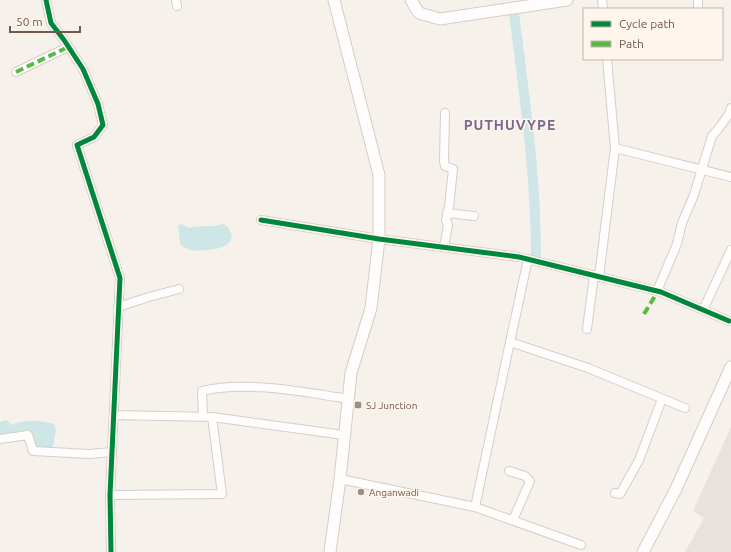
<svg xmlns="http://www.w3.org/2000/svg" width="731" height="552" font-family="Ubuntu,sans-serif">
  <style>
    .industrial { fill: #e8e1dc }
    .water { fill: #cee6e5 }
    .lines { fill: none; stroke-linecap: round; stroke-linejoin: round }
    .canal { stroke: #cee6e5; stroke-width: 10 }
    .street-casing { stroke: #d5ceca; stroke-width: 10 }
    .secondary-casing { stroke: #d5ccc8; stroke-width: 13 }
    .street { stroke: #fefdfc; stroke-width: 8 }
    .secondary { stroke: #fefdfc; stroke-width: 11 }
    .quiet { stroke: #58b947; stroke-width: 4; stroke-dasharray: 8 4; stroke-linecap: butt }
    .cycleway-casing { stroke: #fef5ed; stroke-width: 8 }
    .cycleway { stroke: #00873e; stroke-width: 5 }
    .poi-dot { fill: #a08d84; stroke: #fef5ed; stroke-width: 1.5 }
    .labels { text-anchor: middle; stroke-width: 3; stroke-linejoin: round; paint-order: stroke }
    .poi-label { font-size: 10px; fill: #72574d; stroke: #fef5ed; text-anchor: start }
    .district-label { font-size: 14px; font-weight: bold; letter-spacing: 1px; fill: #7c658e; stroke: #fef5ed }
  </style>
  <rect width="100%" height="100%" fill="#f6f1eb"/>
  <!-- industrial -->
  <path class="industrial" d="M731 427V552H685L704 518 693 511Z"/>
  <!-- water -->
  <path class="water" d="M181 224 189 228C195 226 207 226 214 226 217 226 221 224 223 224 226 225 229 228 230 231 241 250 198 253 188 249 185 248 182 246 180 244L178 226Z
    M6 420 9 422 10 425C23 420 40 420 54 424L56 430 53 446 52 448H35L31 438 0 437V422Z"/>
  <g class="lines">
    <!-- canal -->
    <path class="canal" d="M514 13C524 93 536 175 536 256"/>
    <!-- street casing -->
    <g class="street-casing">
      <path id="street" d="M46 0 51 23 64 40 83 69 98 104 103 125 94 137 77 145 120 278 110 495 111 552
        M176 0 177 6
        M602 0 603 9
        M698 9V0
        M16 72 68 47
        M615 148 731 177
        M447 213 474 216
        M261 220 379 239 519 257 661 292 729 321
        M444 247 448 225 446 220 449 207 453 169 445 166 444 161 445 113
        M528 259 510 342 588 368 685 408
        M599 277 615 148 607 59
        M657 291 677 244 682 223 694 195 712 136 719 128 729 114 731 108
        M118 307 149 297 179 289
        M703 310 731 250
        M587 329 594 275
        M114 415 212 417 344 435
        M203 417 202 391C239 382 287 389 324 395 332 397 340 397 348 399
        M0 439 28 435 33 451 89 454 112 452
        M509 471 525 476 530 481 513 520
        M340 479 475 507 581 545
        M615 493 620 494 639 460 662 399
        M110 495 222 494 212 417
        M475 507 510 342"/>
    </g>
    <!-- secondary casing -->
    <g class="secondary-casing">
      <path id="secondary" d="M411 0 419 13 440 19 567 0
        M330 552 340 479 351 373 371 308 379 239V175L334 0
        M643 552 675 491 731 367"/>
    </g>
    <!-- street -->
    <use href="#street" class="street"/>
    <!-- secondary -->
    <use href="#secondary" class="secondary"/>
    <!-- quiet -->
    <path class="quiet" d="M16 72 68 47
      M644 314 658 291"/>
    <!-- cycleway casing -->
    <g class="cycleway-casing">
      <path id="cycleway" d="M46 0 51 23 64 40 83 69 98 104 103 125 94 137 77 145 120 278 110 495 111 552
        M261 220 379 239 519 257 661 292 729 321"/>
    </g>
    <!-- cycleway -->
    <use href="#cycleway" class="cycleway"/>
  </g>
  <!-- markers -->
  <g class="poi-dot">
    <rect x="354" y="401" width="8" height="8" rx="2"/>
    <circle cx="361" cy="492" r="4"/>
  </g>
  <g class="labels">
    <!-- poi labels -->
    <g class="poi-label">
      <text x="366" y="409">SJ Junction</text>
      <text x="369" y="496">Anganwadi</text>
    </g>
    <!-- district labels -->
    <g class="district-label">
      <text x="510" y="130">PUTHUVYPE</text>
    </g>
  </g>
  <!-- legend -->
  <rect x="583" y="8" width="140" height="52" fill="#fef5ed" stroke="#c6b6ad"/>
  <rect x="591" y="21" width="20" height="6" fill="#00873e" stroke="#c6b6ad"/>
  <text x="619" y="28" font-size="12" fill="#72574d">Cycle path</text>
  <rect x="591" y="41" width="20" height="6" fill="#58b947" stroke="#c6b6ad"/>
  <text x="619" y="48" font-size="12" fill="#72574d">Path</text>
  <!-- scale -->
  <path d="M10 26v6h70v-6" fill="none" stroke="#72574d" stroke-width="2"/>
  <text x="16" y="26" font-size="12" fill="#72574d" stroke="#fef5ed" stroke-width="3" paint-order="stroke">50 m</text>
</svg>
